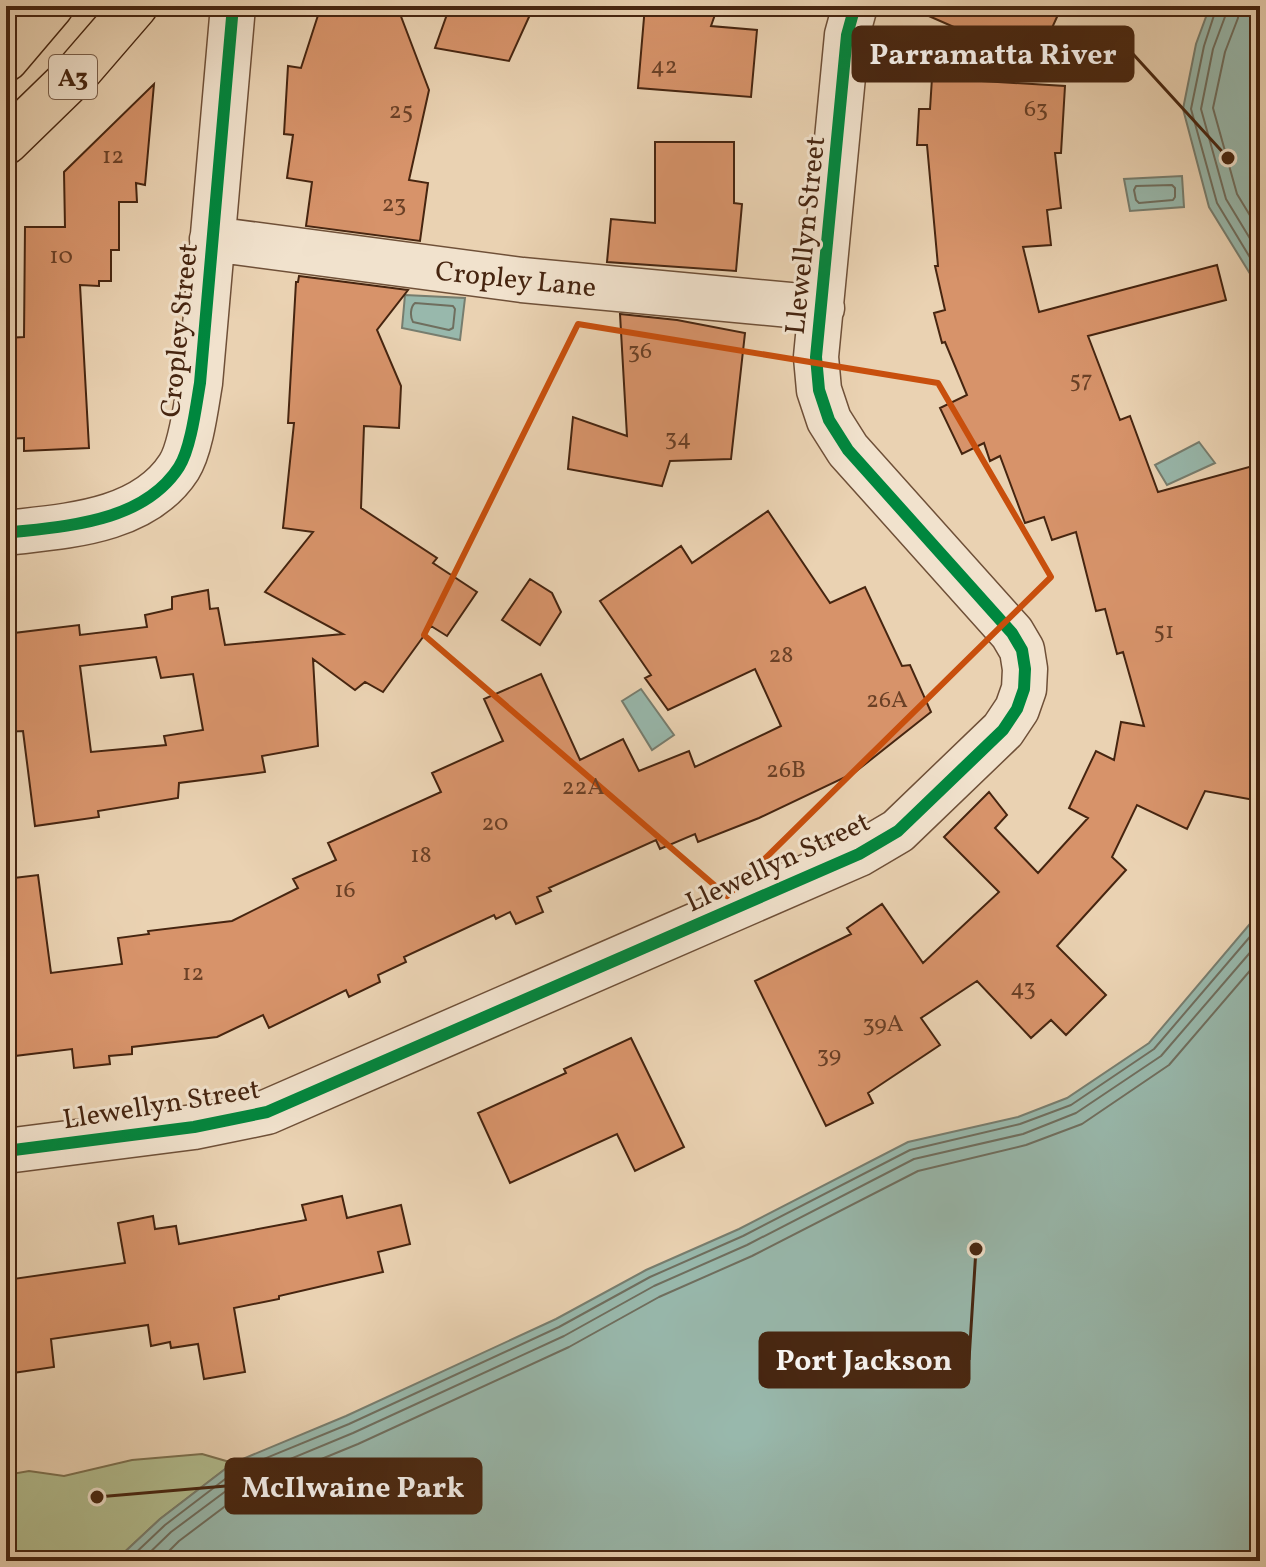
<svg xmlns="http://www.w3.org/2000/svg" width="1266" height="1567" font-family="Vollkorn,serif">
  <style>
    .green { fill: #b2bd8f; stroke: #7c7150; stroke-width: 2 }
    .water { fill: #98b8ac; stroke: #777d6e; stroke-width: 2 }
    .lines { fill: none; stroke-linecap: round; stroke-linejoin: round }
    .shore { stroke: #6f6e5e; stroke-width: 2 }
    .building { fill: #d7936a; stroke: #462510; stroke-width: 2; fill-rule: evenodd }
    .minor-casing { stroke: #6f5038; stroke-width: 47 }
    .highway-casing { stroke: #462510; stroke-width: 47 }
    .minor { stroke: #f1e2cd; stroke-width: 44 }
    .highway { stroke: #ead2b2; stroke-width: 44 }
    .cycleway-casing { stroke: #f1e2cd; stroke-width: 17 }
    .cycleway { stroke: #00873e; stroke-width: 12 }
    .marked { fill: none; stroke: #c84f0d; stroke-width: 6; stroke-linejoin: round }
    .labels { text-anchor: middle; stroke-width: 6; stroke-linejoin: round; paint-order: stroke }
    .number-label { font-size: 24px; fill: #6a4026 }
    .shield { fill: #f1e2cd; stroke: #795e49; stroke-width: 2 }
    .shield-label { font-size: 26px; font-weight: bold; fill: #462510 }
    .street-label { font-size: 28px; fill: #462510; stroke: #f1e2cd }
    .leader { fill: none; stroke: #462510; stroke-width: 3 }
    .callout-dot { fill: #462510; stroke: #f1e2cd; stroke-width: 3 }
    .callout { fill: #462510; stroke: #462510; stroke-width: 3 }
    .callout-label { font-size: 30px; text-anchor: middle; font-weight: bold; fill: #fff }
  </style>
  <rect width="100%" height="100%" fill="#ead2b2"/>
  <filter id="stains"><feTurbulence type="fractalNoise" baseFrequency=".0025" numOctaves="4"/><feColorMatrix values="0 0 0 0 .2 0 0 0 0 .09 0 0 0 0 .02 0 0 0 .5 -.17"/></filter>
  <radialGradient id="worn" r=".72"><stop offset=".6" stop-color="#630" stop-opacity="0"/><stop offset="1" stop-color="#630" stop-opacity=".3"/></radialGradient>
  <!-- green -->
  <path class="green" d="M202 1454 233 1463 160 1519 115 1561H6V1475L29 1471 64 1476 132 1460Z"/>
  <!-- water -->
  <path class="water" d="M1210 6H1260V290L1209 207 1183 109 1196 44Z
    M1182 176 1184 207 1130 211 1124 179Z
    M405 295 465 298 460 340 402 328Z
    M1199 442 1215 463 1167 485 1155 465Z
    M641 689 674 735 652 750 622 701Z
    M1260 912V1561H115L160 1519 233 1463 346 1416 556 1319 646 1270 739 1229 908 1142 1018 1117 1067 1098 1149 1043Z"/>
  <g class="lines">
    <!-- shore -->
    <path class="shore" d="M1217 6 1204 46 1191 109 1217 203 1260 274
      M1227 6 1226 14 1213 49 1201 109 1226 199 1260 255
      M1239 6 1238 18 1225 52 1213 108 1237 194 1260 232
      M1172 185 1175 188V197L1173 200 1139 203 1136 200 1134 190 1136 186Z
      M415 303 453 306 455 309 453 328 449 330 413 322C410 317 410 307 415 303Z
      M127 1561 165 1525 237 1470 349 1424 559 1327 650 1277 743 1236 910 1150 1020 1124 1071 1105 1154 1049 1260 925
      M141 1561 171 1532 242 1479 353 1433 564 1336 654 1286 747 1245 914 1159 1023 1134 1076 1113 1161 1056 1260 941
      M159 1561 179 1541 248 1489 358 1444 569 1347 659 1297 752 1256 918 1171 1026 1145 1082 1124 1169 1065 1260 959"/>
  </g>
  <!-- building -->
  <path class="building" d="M321 6H397L429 90 409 180 428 183 420 241 306 226 312 182 287 178 293 135 284 134 288 66 301 68Z
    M450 6H534L509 61 435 48Z
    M645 6H718L711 26 757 30 751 97 638 88Z
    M906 6H1062L1036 63Z
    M932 78 1065 86 1061 153H1055L1061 208 1047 210 1051 245 1023 247 1039 312 1217 265 1226 300 1088 336 1120 420 1130 416 1158 492 1260 464V801L1205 791 1187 829 1137 805 1112 857 1126 870 1057 946 1106 995 1066 1035 1051 1020 1031 1038 977 981 921 1018 940 1045 868 1093 873 1103 826 1126 755 981 851 934 847 928 882 904 923 963 999 892 944 837 989 792 1007 815 995 828 1038 873 1088 818 1069 808 1096 751 1114 760 1121 722 1144 726 1123 652 1117 654 1105 609 1096 611 1076 532 1052 540 1044 517 1025 523 1000 456 990 461 984 443 962 454 940 408 967 395 945 342 942 343 934 313 945 310 935 266H938L927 145H917L919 109H930Z
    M154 84 145 185 136 183 137 202H119V250H111V281H99V286L80 285 89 448 24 451V438L6 439V338L24 337 25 227H65L64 172Z
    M655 142H734V203L742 204 736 271 607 262 611 219 655 223Z
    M299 276 408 290 377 330 401 386 399 428 364 426 361 508 437 558 433 563 477 592 447 636 431 626 383 692 365 682 355 690 313 659 318 746 262 756 265 772 179 783 178 798 98 811 99 817 35 826 23 731 6 732V634L79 625 80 635 147 627 145 615 172 609V597L208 590 210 609 218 608 225 645 343 634 265 592 313 532 283 528 294 423H288L296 282H298ZM156 657 161 678 193 674 203 730 164 736 166 745 91 752 80 666Z
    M620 314 677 320 745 333 731 459 670 461 662 486 568 469 573 417 627 436Z
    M768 511 830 603 865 587 902 666 910 665 931 712 854 773 759 818 698 842 695 834 660 849 656 840 549 888 551 891 537 897 543 912 516 924 510 912 496 919 494 915 404 957 406 962 378 975 380 982 349 997 346 990 269 1028 263 1015 217 1037 132 1047V1054L109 1056 110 1064 74 1068 72 1049 6 1057V879L38 875 51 973 122 964 118 938 149 934 148 931 232 921 298 888 293 879 336 860 328 843 441 792 432 773 503 741 484 699 541 674 580 760 623 739 639 771 689 751 695 767 781 726 755 669 668 710 645 678 651 675 600 601 681 546 692 563Z
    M530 579 552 593 561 612 540 645 502 620Z
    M631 1038 684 1147 635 1171 617 1134 510 1183 478 1113 566 1073 564 1069Z
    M342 1196 347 1218 401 1205 410 1244 378 1252 383 1272 279 1296V1299L234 1308 245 1372 204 1379 198 1344 171 1348 170 1342 151 1346 148 1325 51 1339 54 1367 6 1374V1280L125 1263 118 1223 153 1216 155 1229 176 1226 179 1244 306 1220 302 1205Z"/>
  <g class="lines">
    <!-- minor casing -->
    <g class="minor-casing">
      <path id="minor" d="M212 239 522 280 822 308
        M6 533C65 526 143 523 179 467 191 448 196 406 200 383L233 6
        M6 1151 194 1127 267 1112 859 854 898 831 1003 730 1017 709 1024 689 1025 669 1022 650 1012 633 848 450 829 420 819 390 816 357 847 35 855 6"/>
    </g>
    <!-- highway casing -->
    <g class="highway-casing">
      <path id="highway" d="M6 59 51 6
        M6 142 78 72 135 6"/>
    </g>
    <!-- minor -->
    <use href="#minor" class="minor"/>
    <!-- highway -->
    <use href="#highway" class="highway"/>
    <!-- cycleway casing -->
    <g class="cycleway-casing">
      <path id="cycleway" d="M6 533C65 526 143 523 179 467 191 448 196 406 200 383L233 6
        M6 1151 194 1127 267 1112 859 854 898 831 1003 730 1017 709 1024 689 1025 669 1022 650 1012 633 848 450 829 420 819 390 816 357 847 35 855 6"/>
    </g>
    <!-- cycleway -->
    <use href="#cycleway" class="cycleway"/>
  </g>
  <!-- marked area -->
  <path class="marked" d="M578 324 938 383 1051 577 727 896 424 635Z"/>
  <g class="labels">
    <!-- number labels -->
    <g class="number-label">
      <text x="664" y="73">42</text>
      <text x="1036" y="116">63</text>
      <text x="401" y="118">25</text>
      <text x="113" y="163">12</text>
      <text x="394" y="211">23</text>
      <text x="61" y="263">10</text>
      <text x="640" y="358">36</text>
      <text x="1081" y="387">57</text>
      <text x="678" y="445">34</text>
      <text x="1164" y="638">51</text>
      <text x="781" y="662">28</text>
      <text x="887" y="707">26A</text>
      <text x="786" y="777">26B</text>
      <text x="583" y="794">22A</text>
      <text x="495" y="830">20</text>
      <text x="421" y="862">18</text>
      <text x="345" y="897">16</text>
      <text x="193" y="980">12</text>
      <text x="1023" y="995">43</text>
      <text x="883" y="1031">39A</text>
      <text x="829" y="1062">39</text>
    </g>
    <!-- shield labels -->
    <rect class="shield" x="49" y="55" width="48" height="44" rx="6"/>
    <g class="shield-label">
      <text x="73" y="86">A3</text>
    </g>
    <!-- street labels -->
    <g class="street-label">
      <text transform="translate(804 235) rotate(-84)" y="10">Llewellyn Street</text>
      <text transform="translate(516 278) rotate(6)" y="10">Cropley Lane</text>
      <text transform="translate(178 330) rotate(-84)" y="10">Cropley Street</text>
      <text transform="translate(777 861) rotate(-25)" y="10">Llewellyn Street</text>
      <text transform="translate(161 1103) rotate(-9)" y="10">Llewellyn Street</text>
    </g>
  </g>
  <!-- callouts -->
  <path class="leader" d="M1228 158L1133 54M976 1249L969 1360M97 1497L226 1486"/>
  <g class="callout-dot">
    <circle cx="1228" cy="158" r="8"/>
    <circle cx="976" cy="1249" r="8"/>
    <circle cx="97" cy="1497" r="8"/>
  </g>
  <g class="callout">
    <rect x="853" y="27" width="280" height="54" rx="8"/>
    <rect x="760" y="1333" width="209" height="54" rx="8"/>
    <rect x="226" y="1459" width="255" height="54" rx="8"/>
  </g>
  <g class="callout-label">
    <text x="993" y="64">Parramatta River</text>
    <text x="864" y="1370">Port Jackson</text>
    <text x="353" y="1497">McIlwaine Park</text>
  </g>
  <!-- margin -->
  <rect width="1266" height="1567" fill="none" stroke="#ead2b2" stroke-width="32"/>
  <rect x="8" y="8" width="1250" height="1551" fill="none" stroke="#462510" stroke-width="4"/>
  <rect x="16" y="16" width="1234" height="1535" fill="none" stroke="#462510" stroke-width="2"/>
  <rect width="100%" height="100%" filter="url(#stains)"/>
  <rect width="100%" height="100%" fill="url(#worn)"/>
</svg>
